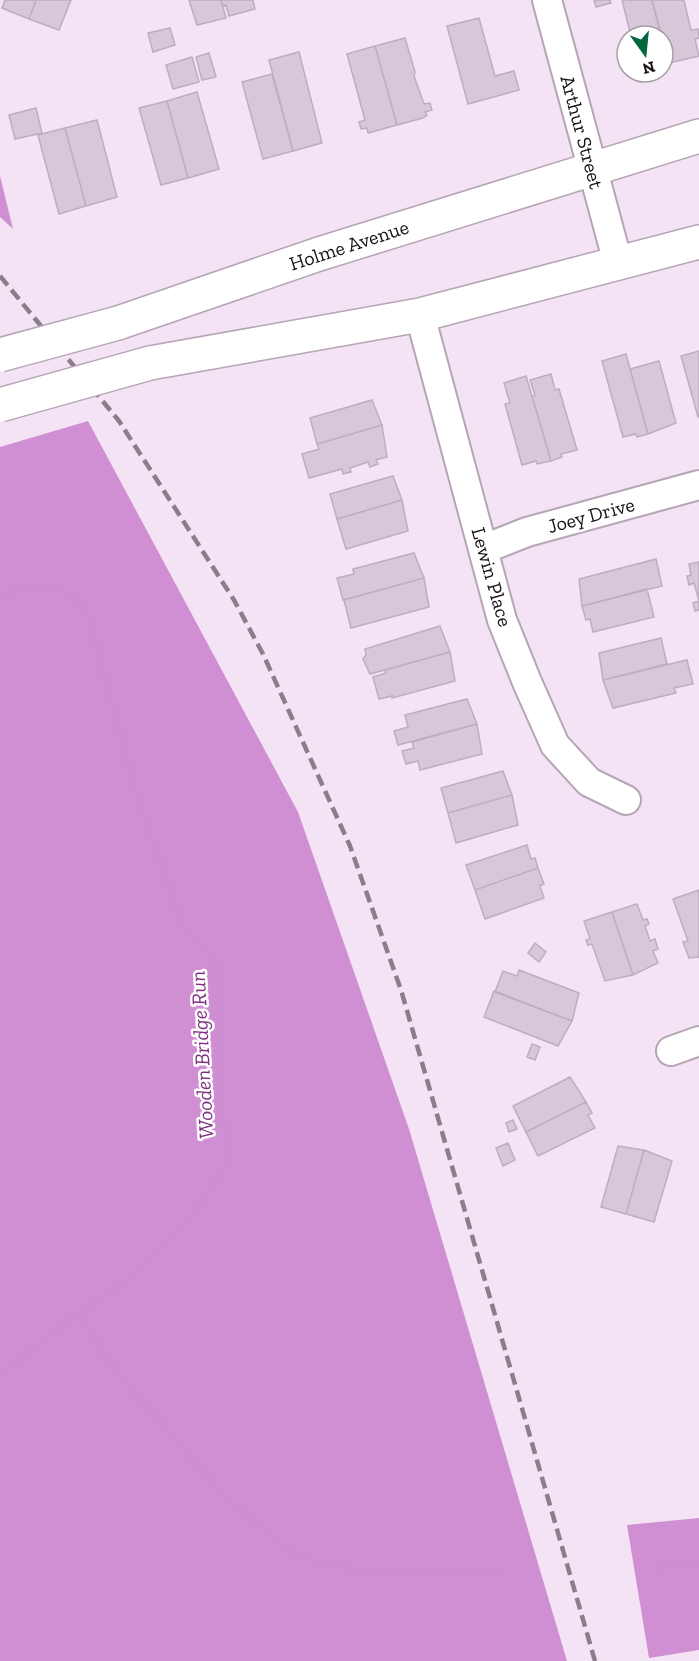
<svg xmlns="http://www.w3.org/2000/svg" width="699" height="1661" font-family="'Zilla Slab',serif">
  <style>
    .forest { fill: #d08fd2 }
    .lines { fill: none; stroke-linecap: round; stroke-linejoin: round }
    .stream { stroke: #cf8ed1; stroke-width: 9 }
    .building { fill: #d8c7d8; stroke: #beadbe; stroke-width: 1.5 }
    .minor-casing { stroke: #b5a5b5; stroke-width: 32 }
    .secondary-casing { stroke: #b5a5b5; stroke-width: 36 }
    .minor { stroke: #fff; stroke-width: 28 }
    .secondary { stroke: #fff; stroke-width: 33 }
    .rail { stroke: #8a7e8a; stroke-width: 4.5; stroke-dasharray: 12 6; stroke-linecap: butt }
    .secondary-bridge-casing { stroke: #b5a5b5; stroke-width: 36; stroke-linecap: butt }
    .secondary-bridge { stroke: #fff; stroke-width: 33 }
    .labels { text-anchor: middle; stroke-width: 5; stroke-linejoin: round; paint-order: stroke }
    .street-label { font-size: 20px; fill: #181218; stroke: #fff }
    .water-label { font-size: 21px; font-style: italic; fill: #7e3182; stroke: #fff }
  </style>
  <rect width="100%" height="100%" fill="#f4e3f4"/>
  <!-- forest -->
  <path class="forest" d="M0 176 13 229 0 217Z
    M88 421 298 812 409 1129 567 1661H0V447Z
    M699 1518V1650L649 1658 627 1525Z"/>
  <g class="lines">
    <!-- stream -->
    <path class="stream" d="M0 594 57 586 86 608 139 802 183 927 216 961V1018L227 1164 188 1221 129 1280 78 1312 0 1375
      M78 1312 107 1360 226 1498 297 1557 384 1575 499 1570
      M655 1568 699 1566"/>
  </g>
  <!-- building -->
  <path class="building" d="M5 0H36L29 19 2 8Z
    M36 0H71L59 30 29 19Z
    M189 0H221L226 18 197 25Z
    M221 0H253L255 9 229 16 226 5 223 6Z
    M594 0H610L611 3 596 7Z
    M622 0H652L661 36H631Z
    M652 0H684L691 30 698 29 699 38 695 39 699 56 669 63Z
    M479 18 495 76 514 71 519 90 468 104 447 26Z
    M170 28 175 45 153 52 148 33Z
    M405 38 415 72 414 76 424 104 430 103 432 110 425 112 427 115 423 118 397 125 375 46Z
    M375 46 397 125 368 133 367 128 361 129 359 122 365 120 347 54Z
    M299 52 322 143 293 151 269 60Z
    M209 53 216 77 202 80 196 57Z
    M192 57 199 82 173 89 166 65Z
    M272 74 293 151 263 159 242 82Z
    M197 92 219 169 188 178 167 101Z
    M167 101 188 178 161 185 139 108Z
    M36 108 42 133 15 139 9 115Z
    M97 120 117 197 86 206 65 128Z
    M65 128 86 206 59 214 38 135Z
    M699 351V417H698L681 356Z
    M626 354 648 434 637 437 636 434 623 437 602 361Z
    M659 361 676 423 648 434 630 369Z
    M551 374 555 390 559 389 577 450 561 454 562 457 551 461 532 396 535 395 530 380Z
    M526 376 551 461 537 464 536 461 522 465 505 404 510 403 504 383Z
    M372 400 382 425 317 444 310 418Z
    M382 425 387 457 376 460 378 464 370 467 368 462 350 468 351 472 343 474 342 469 309 478 302 454 319 449 317 444Z
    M393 476 402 500 337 519 330 494Z
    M402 500 408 531 346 549 337 519Z
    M414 553 424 578 343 600 337 578 354 574 353 569Z
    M656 559 662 586 582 606 579 579Z
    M699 562V610L695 611 693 603 699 601 694 583 689 585 687 576 691 575 689 564Z
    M424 578 429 607 351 628 344 600Z
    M647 589 654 617 593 632 590 619 586 620 582 606Z
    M440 626 450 652 370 674 363 659 366 655 365 649Z
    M661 638 667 664 603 680 599 653Z
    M450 652 455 681 392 698V696L379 699 373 677 386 673 385 670Z
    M687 660 693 684 674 688 676 693 613 708 603 680Z
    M467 699 477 724 398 745 394 731 408 727 405 715Z
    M477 724 482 754 420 770 418 761 406 764 402 751 414 748 412 742Z
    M503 771 512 795 448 813 441 788Z
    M512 795 518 825 456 843 448 813Z
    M527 845 531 859 535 858 538 868 475 890 466 865Z
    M538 868 544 884 540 886 544 898 485 919 475 890Z
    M699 890V957L689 958 683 942 688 941 673 899Z
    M637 904 643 920 647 919 649 924 645 926 650 941 655 939 658 949 653 951 658 963 633 975 612 912Z
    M612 912 633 975 605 981 592 944 588 945 586 940 590 939 584 921Z
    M535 943 546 952 539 962 528 953Z
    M519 970 579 993 572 1021 495 992 503 971 517 976Z
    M494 991 572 1021 558 1046 484 1017Z
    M532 1044 540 1047 535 1060 527 1057Z
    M570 1077 586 1102 526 1132 513 1106Z
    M586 1102 592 1113 588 1115 595 1128 538 1156 526 1132Z
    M513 1120 517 1129 509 1132 506 1123Z
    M508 1143 515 1160 503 1166 496 1148Z
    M618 1146 644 1150 626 1214 601 1207Z
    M644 1150 672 1161 654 1222 626 1214Z"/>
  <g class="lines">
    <!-- minor casing -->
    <g class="minor-casing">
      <path id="minor" d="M547 0 618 263
        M420 315 502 620 527 682 555 745 589 782 626 800
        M484 549 527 532 699 485
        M671 1051 699 1041"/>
    </g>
    <!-- secondary casing -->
    <g class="secondary-casing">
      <path id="secondary" d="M118 323 319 254 699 136
        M150 363 420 315 699 242"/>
    </g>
    <!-- minor -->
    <use href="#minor" class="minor"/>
    <!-- secondary -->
    <use href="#secondary" class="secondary"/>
    <!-- rail -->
    <path class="rail" d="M0 276 119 421 234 600 263 654 350 846 401 990 595 1661"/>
    <!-- secondary-bridge casing -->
    <g class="secondary-bridge-casing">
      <path id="secondary-bridge" d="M0 355 118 323
        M0 405 150 363"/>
    </g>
    <!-- secondary-bridge -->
    <use href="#secondary-bridge" class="secondary-bridge"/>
  </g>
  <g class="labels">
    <!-- street labels -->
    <g class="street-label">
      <text transform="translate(582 132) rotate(75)" y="7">Arthur Street</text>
      <text transform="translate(349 245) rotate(-18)" y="7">Holme Avenue</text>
      <text transform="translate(591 515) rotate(-15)" y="7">Joey Drive</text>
      <text transform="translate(492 577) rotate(74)" y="7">Lewin Place</text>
    </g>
    <!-- water labels -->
    <g class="water-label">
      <text transform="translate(202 1055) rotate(-93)" y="7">Wooden Bridge Run</text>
    </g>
  </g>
  <!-- north arrow -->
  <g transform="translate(645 54) rotate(165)"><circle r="28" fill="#ffffff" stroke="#a3a0a3" stroke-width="1.5"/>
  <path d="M0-4.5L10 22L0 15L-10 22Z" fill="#01683e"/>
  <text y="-9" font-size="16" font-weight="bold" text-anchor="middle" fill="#181218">N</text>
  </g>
</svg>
